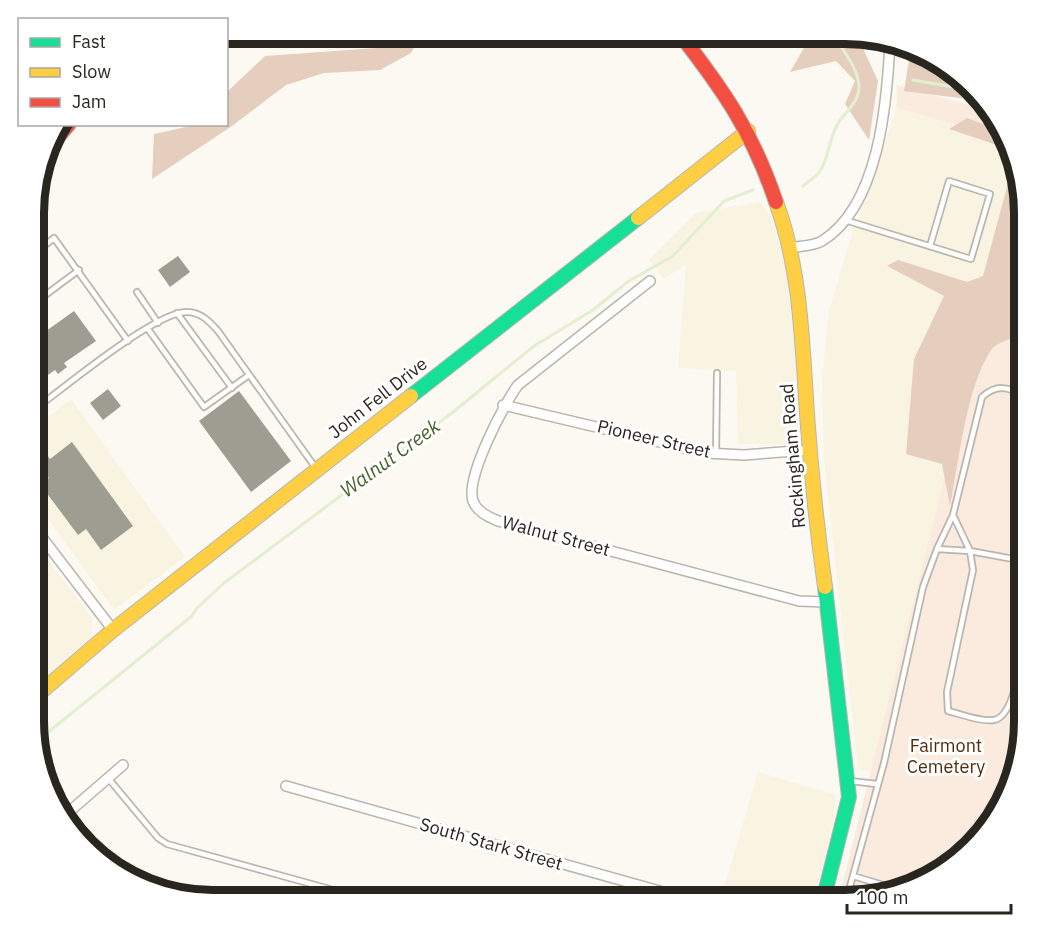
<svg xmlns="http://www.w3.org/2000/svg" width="1057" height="934" font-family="'IBM Plex Sans',sans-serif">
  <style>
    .built { fill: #f9f4e1 }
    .green { fill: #faebde }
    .forest { fill: #e5cebd }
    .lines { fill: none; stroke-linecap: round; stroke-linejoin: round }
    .stream { stroke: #e2efd0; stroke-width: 3 }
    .building { fill: #9e9d92 }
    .lane-casing { stroke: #b8b6af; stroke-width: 8 }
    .street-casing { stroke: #b8b6af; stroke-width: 12 }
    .fast-casing { stroke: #b8b6af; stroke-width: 16 }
    .slow-casing { stroke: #b8b6af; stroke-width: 16 }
    .jam-casing { stroke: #b8b6af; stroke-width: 16 }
    .lane { stroke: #fefefd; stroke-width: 4.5 }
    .street { stroke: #fefefd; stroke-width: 9 }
    .fast { stroke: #16e098; stroke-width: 14 }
    .slow { stroke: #ffcf43; stroke-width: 14 }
    .jam { stroke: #f24e42; stroke-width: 14 }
    .labels { text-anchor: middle; stroke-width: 6; stroke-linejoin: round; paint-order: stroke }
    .street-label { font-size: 18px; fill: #28261e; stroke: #fff }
    .park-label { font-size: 18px; fill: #512b0c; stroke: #fff }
    .water-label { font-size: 20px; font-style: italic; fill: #486027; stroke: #fff }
    .rim { fill: none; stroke: #28261e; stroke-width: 8 }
  </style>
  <rect width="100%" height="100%" fill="#fbf9f2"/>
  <!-- built -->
  <path class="built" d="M897 108 1008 140 1019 182 871 771 858 769 824 460 822 379 829 311 848 246Z
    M760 202 771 217 785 264 793 329 798 431 788 444H738L736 371 678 368 686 264 664 279 649 260 696 213Z
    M71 399 185 557 114 610 35 501V427Z
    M34 542 92 618V637L34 687Z
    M758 772 836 795 833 824 813 901H757L723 892Z"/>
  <!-- green -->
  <path class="green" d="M897 85 990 111 1008 140 897 108Z
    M1019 182 1024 201V721L1010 790 963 856 913 887 856 901H838Z"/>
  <!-- forest -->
  <path class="forest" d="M391 33H422L411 53 380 70 324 73 286 85 232 126 152 179 154 134 195 125 226 124 227 92 265 56 377 48Z
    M806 33H856L878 81 869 140 845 104 855 81 836 61 790 72 808 41Z
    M926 53 979 94 986 105 967 99 904 91 910 54Z
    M967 118 1002 131 1012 150 949 129Z
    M1014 161 1024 201V336C1015 336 996 343 991 350 966 388 959 461 950 506L942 464 906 454 914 359 944 296 887 266 898 260 967 282 983 276Z"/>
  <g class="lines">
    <!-- stream -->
    <path class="stream" d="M913 80 965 89 970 87
      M803 186C809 181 816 177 820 171 829 157 829 141 836 127 842 114 859 104 859 87 859 69 842 49 832 33
      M36 742 192 616 196 609 224 583 453 412 534 346 593 310 629 281 673 256 724 201 753 190"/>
  </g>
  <!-- building -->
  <path class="building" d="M178 256 190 272 170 287 158 270Z
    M74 311 96 341 64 363 67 367 58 374 55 370 35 384 36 329 42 325 46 331Z
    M108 389 121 406 103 420 90 403Z
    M239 391 291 461 251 492 199 421Z
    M35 439 50 459 72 442 133 526 101 550 86 529 78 535 40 484 49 478 35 459Z"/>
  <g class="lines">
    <!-- lane casing -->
    <g class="lane-casing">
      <path id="lane" d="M845 220C887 233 929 246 971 259L990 194 949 181 930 246
        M36 252 54 238 128 341
        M137 292 158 323
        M36 302 79 270
        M177 313 232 388
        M148 329 204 407 249 375
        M35 409C64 388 156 311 187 312 201 312 210 322 218 331L315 467
        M716 454 717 373
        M937 549 970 551 953 515
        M1024 561 970 551 973 570 947 692 948 711C961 714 980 722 994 720 1014 717 1020 663 1024 645
        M108 778 158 838 167 844 373 901
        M850 781 877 784
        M853 876 900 890
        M846 901 884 763 923 587 937 549 953 515 982 397C997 384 1007 387 1024 395"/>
    </g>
    <!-- street casing -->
    <g class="street-casing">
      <path id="street" d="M790 248C800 246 814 246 822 241 879 206 887 103 890 42
        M650 281 518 385C504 404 465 478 473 501 477 512 489 517 498 521L799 601 826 602
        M503 405 706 453 744 455 808 450
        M34 527 113 630
        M286 786 695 901
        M63 817 123 765
        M634 901 638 885"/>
    </g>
    <!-- fast casing -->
    <g class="fast-casing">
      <path id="fast" d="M411 396 638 218
        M823 901 849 797 825 587"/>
    </g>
    <!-- slow casing -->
    <g class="slow-casing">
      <path id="slow" d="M776 202C801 270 802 341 807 414 811 472 817 529 825 587
        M638 218 748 131
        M34 698 113 630 411 396"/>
    </g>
    <!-- jam casing -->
    <g class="jam-casing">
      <path id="jam" d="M679 33C724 91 752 131 776 202
        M47 150 69 124"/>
    </g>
    <!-- lane -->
    <use href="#lane" class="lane"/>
    <!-- street -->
    <use href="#street" class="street"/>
    <!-- fast -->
    <use href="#fast" class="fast"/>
    <!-- slow -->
    <use href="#slow" class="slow"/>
    <!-- jam -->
    <use href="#jam" class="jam"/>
  </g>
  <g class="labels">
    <!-- street labels -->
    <g class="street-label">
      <text transform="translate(378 398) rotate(-38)" y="6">John Fell Drive</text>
      <text transform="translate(654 439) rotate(13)" y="6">Pioneer Street</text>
      <text transform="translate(793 456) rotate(-95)" y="6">Rockingham Road</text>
      <text transform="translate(556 536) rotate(15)" y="6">Walnut Street</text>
      <text transform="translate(491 844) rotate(16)" y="6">South Stark Street</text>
    </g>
    <!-- park labels -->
    <g class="park-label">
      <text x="946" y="752">Fairmont<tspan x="946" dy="21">Cemetery</tspan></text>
    </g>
    <!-- water labels -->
    <g class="water-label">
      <text transform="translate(390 458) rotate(-36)" y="7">Walnut Creek</text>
    </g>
  </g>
  <!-- crop -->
  <path d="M0 0H1057V934H0ZM213 44H845A169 169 0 0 1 1014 213V721A169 169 0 0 1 845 890H213A169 169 0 0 1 44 721V213A169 169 0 0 1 213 44Z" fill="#fff" fill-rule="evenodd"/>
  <path class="rim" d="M213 44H845A169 169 0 0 1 1014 213V721A169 169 0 0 1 845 890H213A169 169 0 0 1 44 721V213A169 169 0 0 1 213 44Z"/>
  <!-- legend -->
  <rect x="18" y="18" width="210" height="108" fill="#ffffff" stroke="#a9a8a5" stroke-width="1.5"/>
  <rect x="30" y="38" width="30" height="9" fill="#16e098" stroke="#a9a8a5" stroke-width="1.5"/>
  <text x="72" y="48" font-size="18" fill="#28261e">Fast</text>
  <rect x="30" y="68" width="30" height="9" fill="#ffcf43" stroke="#a9a8a5" stroke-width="1.5"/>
  <text x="72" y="78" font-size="18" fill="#28261e">Slow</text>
  <rect x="30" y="98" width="30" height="9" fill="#f24e42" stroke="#a9a8a5" stroke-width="1.5"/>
  <text x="72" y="108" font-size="18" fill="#28261e">Jam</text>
  <!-- scale -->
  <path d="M847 904v9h164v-9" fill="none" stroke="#28261e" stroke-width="3"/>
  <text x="856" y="904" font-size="18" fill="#28261e" stroke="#ffffff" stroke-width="4.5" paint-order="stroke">100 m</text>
</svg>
